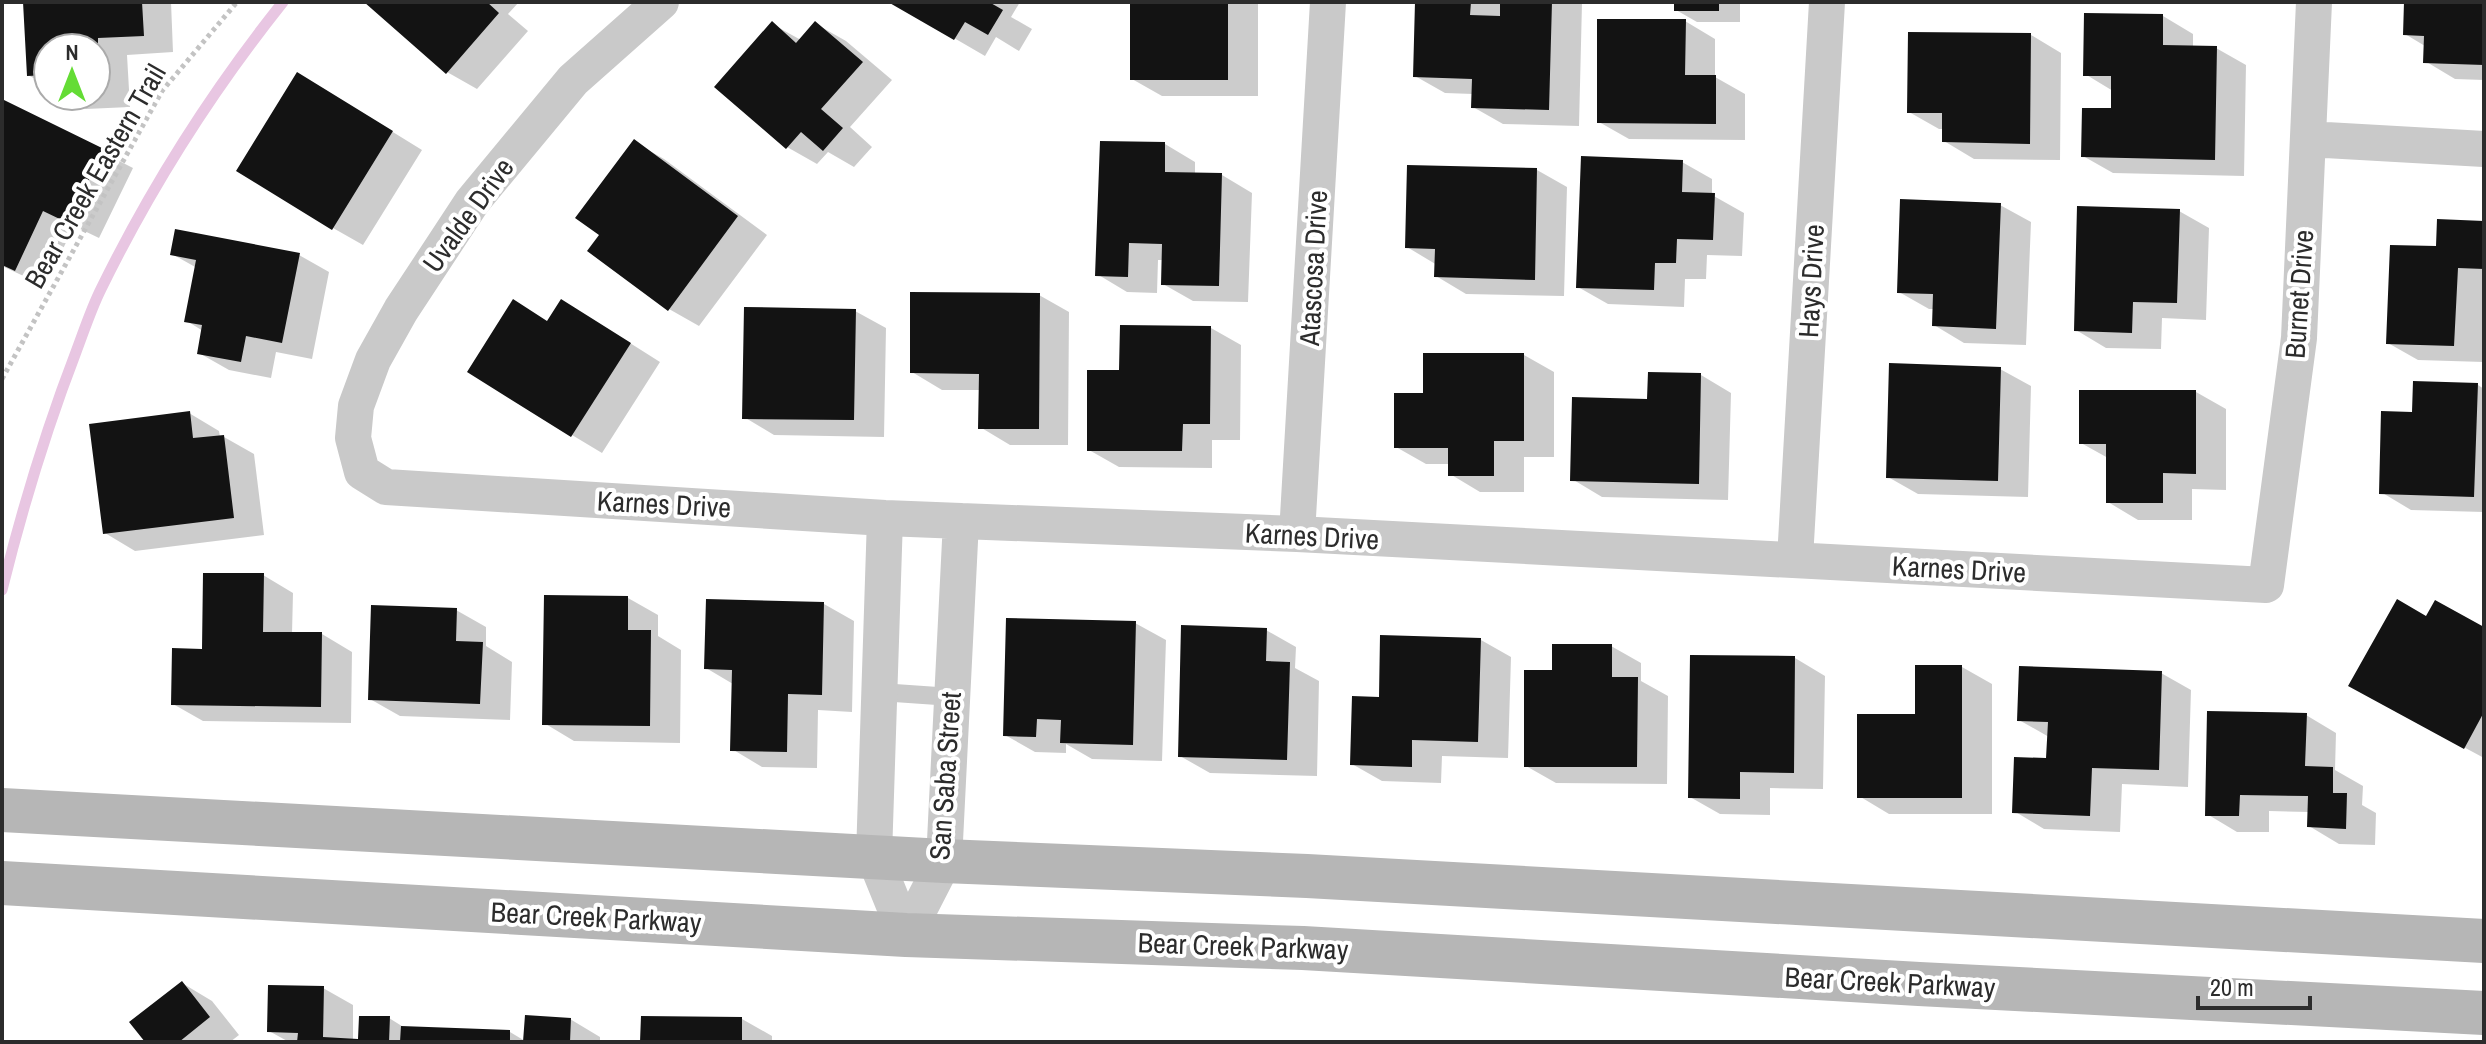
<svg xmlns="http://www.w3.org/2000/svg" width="2486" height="1044" font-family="'Archivo Narrow',sans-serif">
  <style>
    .shadow { fill: #0003 }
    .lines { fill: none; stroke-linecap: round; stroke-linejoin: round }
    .stream { stroke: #e8c6e2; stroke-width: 11 }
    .building { fill: #131313 }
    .path { stroke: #c3c3c3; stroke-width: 5; stroke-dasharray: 4 4; stroke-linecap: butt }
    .lane { stroke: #c9c9c9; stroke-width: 18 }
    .street { stroke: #c9c9c9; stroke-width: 36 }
    .secondary { stroke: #b6b6b6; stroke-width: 44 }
    .labels { text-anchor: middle; stroke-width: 8; stroke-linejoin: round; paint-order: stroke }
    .street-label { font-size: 28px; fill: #2c2c2c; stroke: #fff }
  </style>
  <rect width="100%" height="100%" fill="#fff"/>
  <!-- shadow -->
  <path class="shadow" d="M25 2H171L173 52 127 55 130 107 86 109 63 96H96V48H48V86L28 75Z
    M367 2H519L508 14 528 31 477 89 447 72Z
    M892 2H1020L1011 17 1032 29 1019 51 996 37 985 56Z
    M1132 2H1258V96H1162L1132 79Z
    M1417 2 1582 3 1579 126 1503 124 1473 107V94L1445 93 1415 76Z
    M1676 2H1740V22H1697L1676 10Z
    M2406 2H2484V80L2455 79 2425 61V46L2405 34Z
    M2163 16 2193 34V47L2216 48 2246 65 2244 176 2113 173 2083 156 2113 110V91L2085 74Z
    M1685 21 1715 39V77L1745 94V140L1629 139 1599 122Z
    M772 24 801 40 816 24 846 41 892 80 850 127 872 147 854 167 828 152 817 164 787 147Z
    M2031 35 2061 53 2060 160 1974 159 1944 141V129H1939L1909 112Z
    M328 92 422 150 363 245 333 228Z
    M5 103 133 168 99 238 74 226 45 286 2 266V109Z
    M634 142 664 159 767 235 699 326 669 309 601 235Z
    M1165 144 1195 162V174L1222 175 1252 193 1248 302 1193 301 1163 284 1164 260H1158L1157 293 1127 292 1097 274Z
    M1682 162 1712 179V195L1744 213 1742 256 1707 255 1706 279H1685L1684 307 1608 304 1578 287Z
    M1537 170 1567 187 1564 296 1466 294 1436 276 1437 265 1407 247Z
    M2000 205 2031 222 2026 345 1964 343 1934 325 1935 309H1929L1899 292Z
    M2179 211 2209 228 2206 320 2162 318 2161 349 2106 348 2076 330Z
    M2484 223V362L2418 360 2388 343 2438 249Z
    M172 254 299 255 329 272 312 359 276 352 271 378 229 370 199 353 203 331 187 321 197 268Z
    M1039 295 1069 312 1068 445H1010L980 427 981 390H942L912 372Z
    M855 311 886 328 884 437 774 435 744 417Z
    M592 319 660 362 602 453 572 435 549 322Z
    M1211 328 1241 345 1240 440H1212V468L1119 467 1089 450 1121 372Z
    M1524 355 1554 372V457H1524V492H1480L1450 474V464H1426L1396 447Z
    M2000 369 2031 386 2028 497 1918 494 1888 477Z
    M1701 375 1731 393 1728 500 1602 497 1572 479Z
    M2415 384 2478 385 2484 389V512L2411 510 2381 492 2414 415Z
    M2196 392 2226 409V490L2192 489V520H2138L2108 502V458L2081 443Z
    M189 413 219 431 220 437H224L254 454 264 535 135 551 105 533Z
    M263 575 293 593 292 634H322L352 652 351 723 203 721 173 704 204 651Z
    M628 598 658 615V636L681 650 680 743 574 741 544 723Z
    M824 604 854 621 852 712 818 710 817 768 762 767 732 749 733 684 706 668Z
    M456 610 486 627V646L512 662 510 720 400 716 370 699Z
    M2427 618 2484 629V758L2380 702Z
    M1135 623 1166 640 1162 761 1092 759 1066 744V753L1035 752 1005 735Z
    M1266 630 1296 647 1295 668 1319 681 1317 776 1210 773 1180 756Z
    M1481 640 1511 657 1508 758 1442 756 1441 783 1382 781 1352 764 1381 699Z
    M1611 646 1641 663V681L1668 696 1667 784 1556 783 1526 766 1554 672Z
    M1795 658 1825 676 1823 789 1770 788V815L1720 814 1690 797Z
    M1962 667 1992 684V814H1889L1859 796 1917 716Z
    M2161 673 2191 690 2188 787 2122 784 2120 832 2044 829 2014 811 2048 760 2049 737 2019 720Z
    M2306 715 2336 733 2335 770 2363 786 2362 805 2376 813 2375 845 2339 844 2309 826V812L2269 811V832H2237L2207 814Z
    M182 983 212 1001 239 1035 230 1042H148Z
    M323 988 353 1005V1040L360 1041 389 1018 405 1028 510 1032 525 1041 570 1019 600 1037V1042H289L269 1031Z
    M742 1019 772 1036V1042H642Z"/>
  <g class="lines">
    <!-- stream -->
    <path class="stream" d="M2 590C22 509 46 430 76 352 84 331 91 309 101 289 151 187 212 91 283 2"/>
  </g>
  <!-- building -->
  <path class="building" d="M23 2H142L144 36 98 38V48H48V75L27 76Z
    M364 2H487L499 13 446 74Z
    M888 2H989L1003 10 988 35 965 22 954 40Z
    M1130 2H1228V80H1130Z
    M1415 2H1471L1470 15 1500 16V2H1552L1549 110 1471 108 1472 79 1413 77Z
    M1674 2H1719V11H1674Z
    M2404 2H2484V65L2423 63 2424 36 2403 35Z
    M2084 13 2163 14V45L2217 46 2215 160 2081 157 2082 108H2111V76H2083Z
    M1597 19H1686L1685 75H1716V124L1597 123Z
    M772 21 796 43 815 21 863 62 821 109 843 128 823 151 801 132 786 149 714 87Z
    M1908 32 2031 33 2030 144 1942 142V113H1907Z
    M96 56H98L100 91H96Z
    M297 72 393 131 332 230 236 171Z
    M4 100 104 149 68 223 43 211 15 271 2 265V105Z
    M634 139 738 216 668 311 587 251 599 235 575 218Z
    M1100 141 1165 142V172L1222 173 1219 286 1161 285 1162 244 1129 243 1128 277 1095 276Z
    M1581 156 1683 160 1682 192 1715 193 1713 240 1677 239 1676 263H1655L1654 290 1576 288Z
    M1407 165 1537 168 1535 280 1434 277 1435 249 1405 248Z
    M1900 199 2001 203 1996 329 1932 326 1933 294 1897 293Z
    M2077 206 2180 209 2177 303 2133 302 2132 333 2074 331Z
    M2437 219 2484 221V269L2458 268 2454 346 2386 344 2390 245 2436 246Z
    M175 229 300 253 282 343 246 336 241 362 197 354 202 325 184 322 196 260 170 255Z
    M910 292 1040 293 1039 429H978L979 374 910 373Z
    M513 299 547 321 561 299 631 343 571 437 467 372Z
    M744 307 856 309 854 420 742 419Z
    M1120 325 1211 326 1210 424H1183L1182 451H1087V370H1119Z
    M1423 353H1524V441H1494V476H1448V448H1394V393H1423Z
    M1889 363 2001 367 1998 481 1886 478Z
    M1648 372 1701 373 1699 484 1570 481 1572 397 1647 399Z
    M2413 381 2478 383 2474 497 2379 494 2381 411 2412 412Z
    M2079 390H2196V474L2163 473V503H2106V444H2079Z
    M190 411 193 438 224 435 234 518 103 534 89 424Z
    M203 573H264L263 632H322L321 707 171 705 172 648 202 649Z
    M544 595 628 596V630H651L650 726 542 725Z
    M706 599 824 602 822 695 788 694 787 752 730 751 732 670 704 669Z
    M2397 599 2426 616 2435 600 2484 627V712L2464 749 2348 686Z
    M371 605 457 608 456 641 483 642 480 704 368 700Z
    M1006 618 1136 621 1133 745 1060 743 1061 720 1037 719 1036 737 1003 736Z
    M1181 625 1267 628 1266 661 1290 662 1287 760 1178 757Z
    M1380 635 1481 638 1478 742 1412 740V767L1350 765 1352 696 1379 697Z
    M1552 644H1612V677H1638L1637 767H1524V670H1552Z
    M1690 655 1795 656 1794 773 1740 772V799L1688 798Z
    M1915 665H1962V798H1857V714H1915Z
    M2019 666 2162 671 2159 770 2092 768 2090 816 2012 813 2014 757 2046 758 2048 722 2017 721Z
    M2207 711 2307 713 2305 766 2333 767V793H2347L2346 829 2307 827 2308 796 2240 795 2239 816H2205Z
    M182 981 210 1017 179 1042H145L129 1022Z
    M268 985 324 986 323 1037 358 1039 359 1016H390L389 1042H297L298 1033 267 1032Z
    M525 1015 571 1018 570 1042H523Z
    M641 1016 742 1017V1042H640Z
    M401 1026 510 1030V1042H400Z"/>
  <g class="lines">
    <!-- path -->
    <path class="path" d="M2 379 162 91 237 2"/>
    <!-- lane -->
    <path class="lane" d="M880 692 952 697"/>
    <!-- street -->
    <path class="street" d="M661 2 573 80 472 202 401 310 373 360 356 406 353 438 362 472 386 487 885 518 1297 534 2266 585 2299 338 2314 2
      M2308 139 2484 149
      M885 518 874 856 906 935
      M1297 534 1328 2
      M1795 559 1827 2
      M906 935 944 861 961 521"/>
    <!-- secondary -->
    <path class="secondary" d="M2 810 944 861 1307 876 2484 941
      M2 883 906 935 1303 948 1919 984 2484 1013"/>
  </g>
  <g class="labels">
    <!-- street labels -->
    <g class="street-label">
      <text transform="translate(95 176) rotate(-60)" y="10">Bear Creek Eastern Trail</text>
      <text transform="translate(468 215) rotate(-54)" y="10">Uvalde Drive</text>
      <text transform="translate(1313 268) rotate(-87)" y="10">Atascosa Drive</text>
      <text transform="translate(1811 281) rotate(-87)" y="10">Hays Drive</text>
      <text transform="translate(2299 294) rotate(-86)" y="10">Burnet Drive</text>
      <text transform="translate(664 504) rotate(3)" y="10">Karnes Drive</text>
      <text transform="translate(1312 536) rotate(3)" y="10">Karnes Drive</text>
      <text transform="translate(1959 569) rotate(3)" y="10">Karnes Drive</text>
      <text transform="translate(945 776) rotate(-86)" y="10">San Saba Street</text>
      <text transform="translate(596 917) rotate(3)" y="10">Bear Creek Parkway</text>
      <text transform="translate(1243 946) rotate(2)" y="10">Bear Creek Parkway</text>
      <text transform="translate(1890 982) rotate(3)" y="10">Bear Creek Parkway</text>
    </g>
  </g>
  <!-- border -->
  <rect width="2486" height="1044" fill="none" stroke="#2c2c2c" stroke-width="8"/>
  <!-- north arrow -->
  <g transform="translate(72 72)"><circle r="38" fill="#ffffff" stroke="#ababab" stroke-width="2"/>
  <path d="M0-6L14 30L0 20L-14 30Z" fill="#64dc35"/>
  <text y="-12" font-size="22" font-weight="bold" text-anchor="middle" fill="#2c2c2c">N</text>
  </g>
  <!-- scale -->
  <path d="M2198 996v12h112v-12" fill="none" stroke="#2c2c2c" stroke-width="4"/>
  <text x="2210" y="996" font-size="24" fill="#2c2c2c" stroke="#ffffff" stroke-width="6" paint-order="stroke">20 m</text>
</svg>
